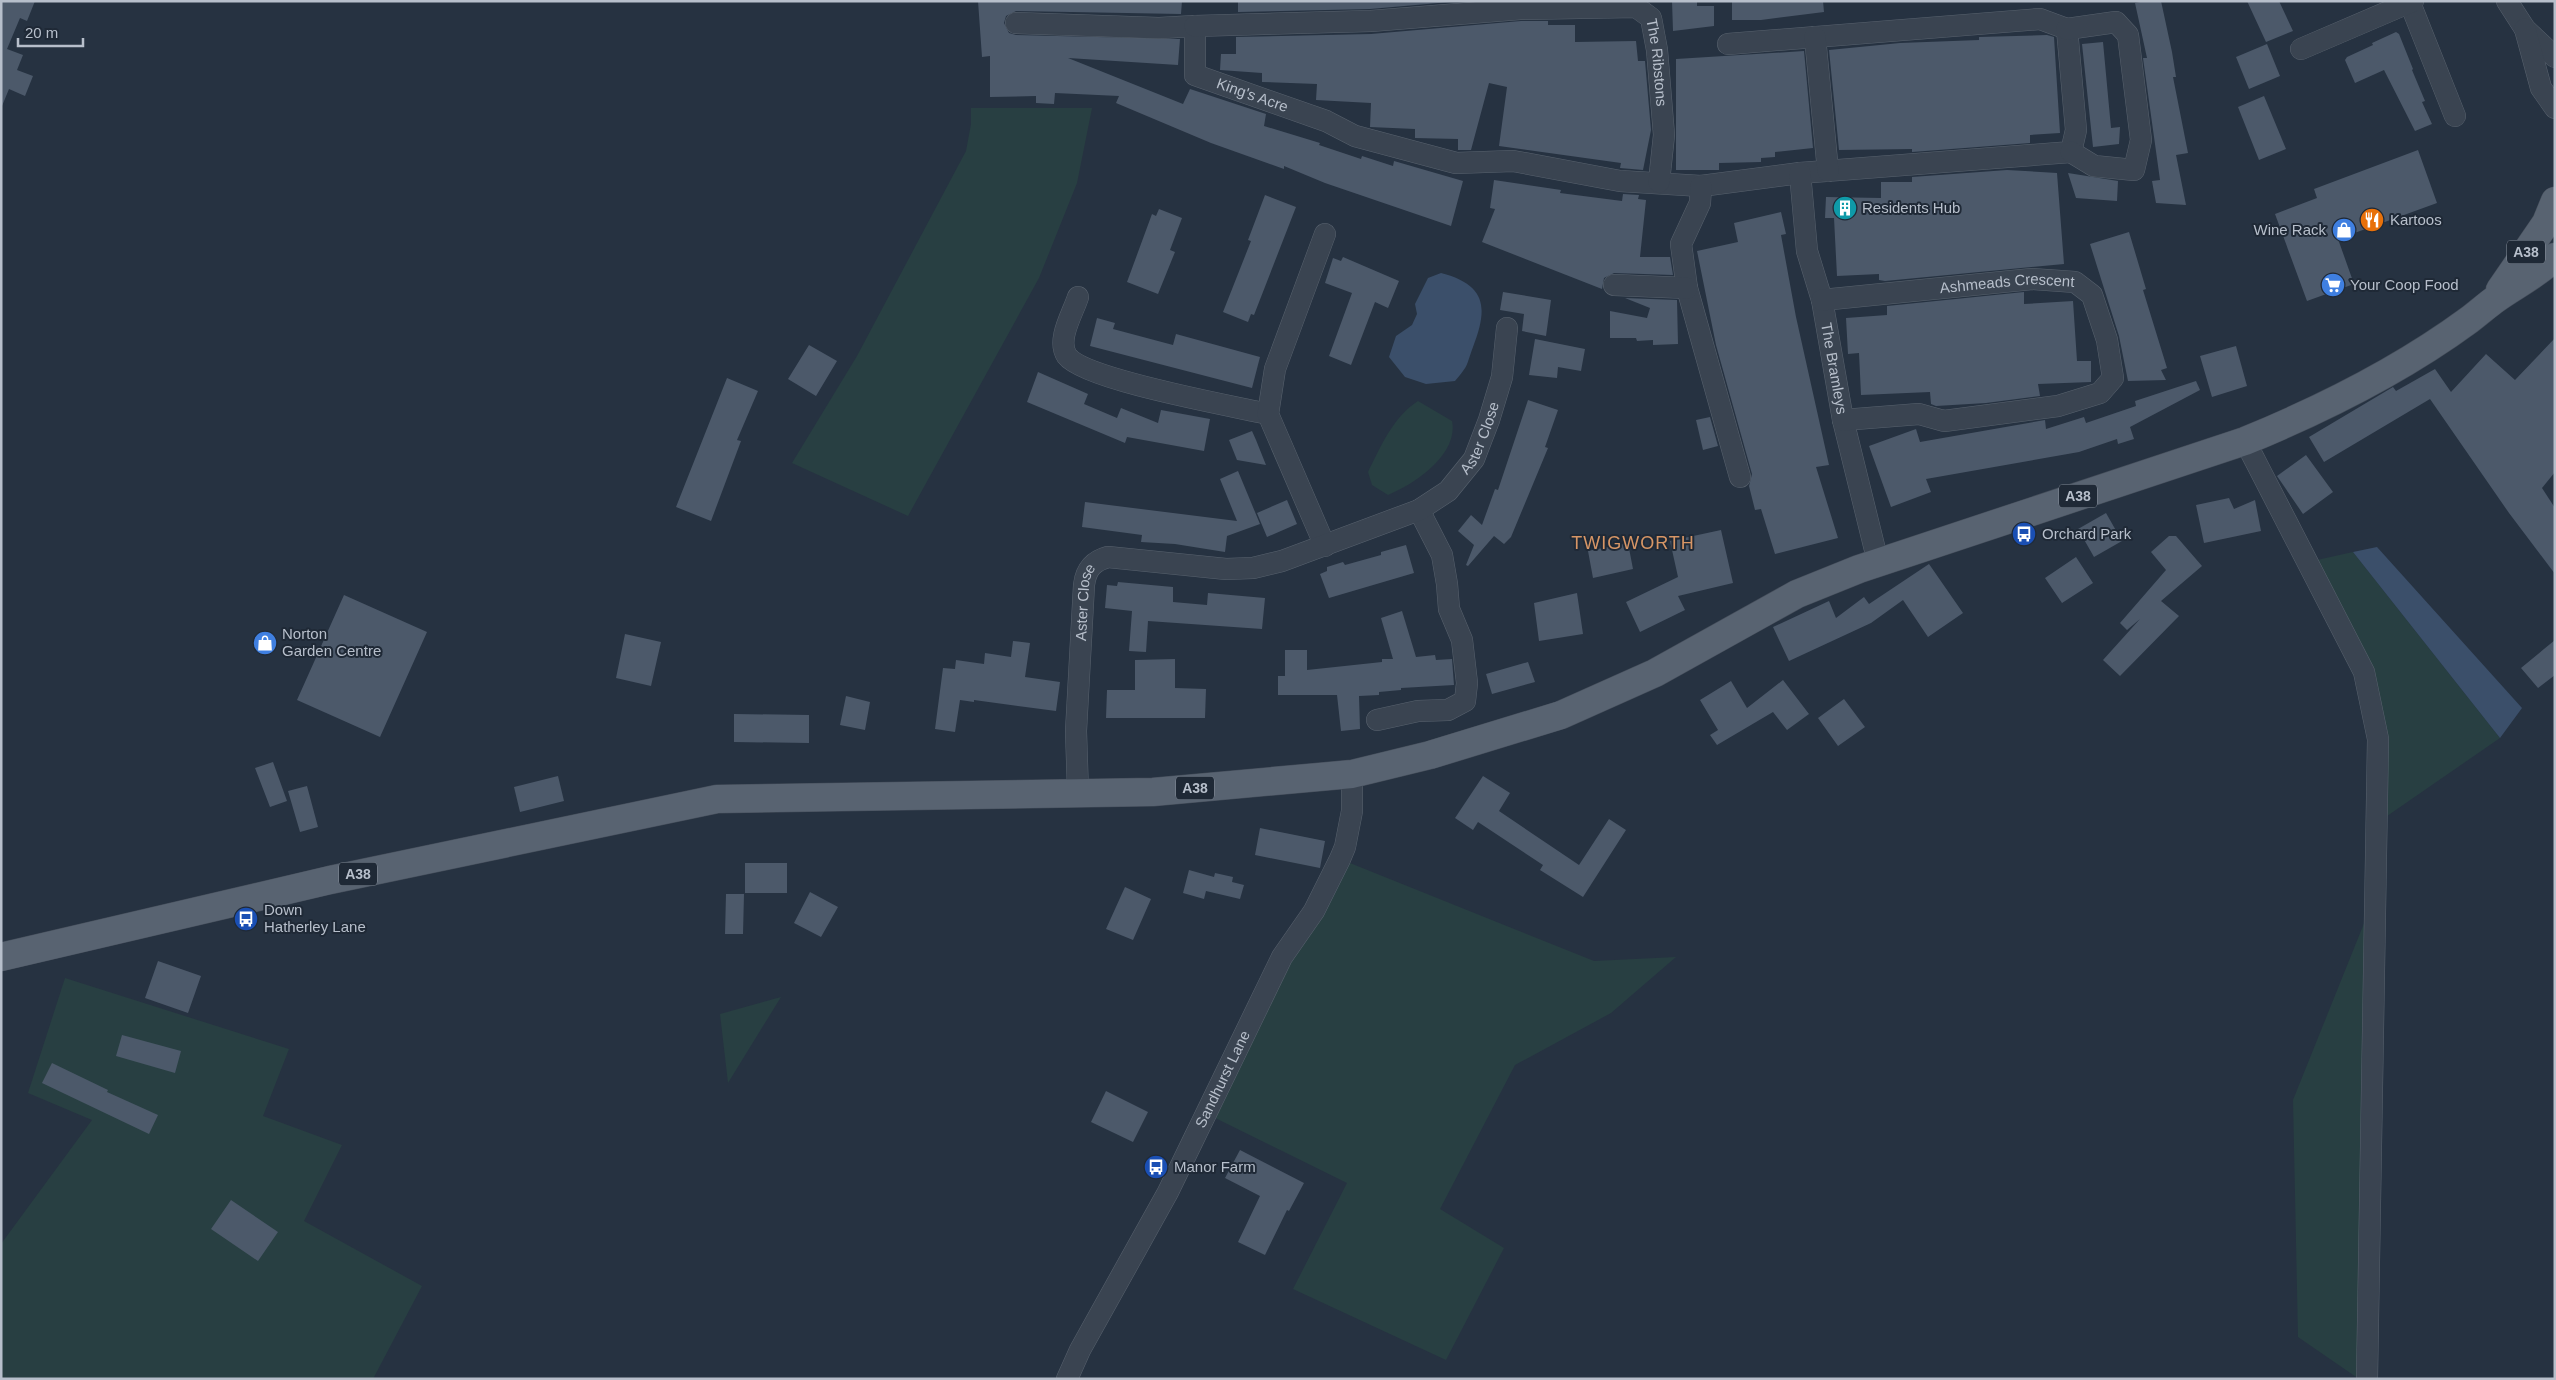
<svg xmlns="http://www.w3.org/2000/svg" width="2556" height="1380" font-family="Arial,sans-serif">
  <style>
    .green { fill: #283f42 }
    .water { fill: #3b4f6a }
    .building { fill: #4c596a }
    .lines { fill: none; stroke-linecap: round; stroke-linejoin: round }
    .minor-casing { stroke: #58626e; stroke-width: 22 }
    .primary-casing { stroke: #444d5a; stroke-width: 29 }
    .minor { stroke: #3a4451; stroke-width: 21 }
    .primary { stroke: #586371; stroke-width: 28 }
    .labels { text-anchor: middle; stroke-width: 4; stroke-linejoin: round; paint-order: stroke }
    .shield { fill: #1f2936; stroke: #89929e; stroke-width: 1 }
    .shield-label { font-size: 14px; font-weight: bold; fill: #b7bfcb }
    .street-label { font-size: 15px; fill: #b7bfcb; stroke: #1f2936 }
    .poi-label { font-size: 15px; fill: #b7bfcb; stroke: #1f2936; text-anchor: start }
    .quarter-label { font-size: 18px; letter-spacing: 1px; fill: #d79666; stroke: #1f2936 }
  </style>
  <rect width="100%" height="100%" fill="#263241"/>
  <!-- green -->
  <path class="green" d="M971 108H1092L1077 183 1039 278 908 516 792 463 857 356 966 151 971 124Z
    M1418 401 1452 421C1459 454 1415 484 1388 495L1372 485 1368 472C1381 446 1393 417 1418 401Z
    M2353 552 2500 738 2377 823 2364 672 2308 562Z
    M1340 859 1594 961 1676 957 1611 1013 1515 1065 1440 1209 1504 1248 1446 1360 1293 1289 1347 1183 1207 1114Z
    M2375 896 2359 1379 2298 1337 2293 1100Z
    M65 978 289 1049 263 1116 342 1145 304 1221 422 1286 373 1379H1V1244L92 1120 28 1093Z
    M781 997 728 1083 720 1014Z"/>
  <!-- water -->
  <path class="water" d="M1441 273C1487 285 1488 308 1473 347 1466 366 1469 365 1455 381L1426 384 1405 377 1389 357 1396 336 1412 325 1417 314 1415 304 1428 278Z
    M2377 547 2522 708 2500 738 2353 552Z"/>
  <!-- building -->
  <path class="building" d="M1 1H35L27 21 20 18 7 49 23 55 17 70 33 76 25 96 9 89 2 106Z
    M978 1H1182L1181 14 1016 11 1006 16 1004 23 1009 33 1016 35 1180 39 1178 65 1068 58 1183 104 1190 89 1266 114 1264 126 1320 143 1319 145 1361 159 1362 156 1393 166 1394 161 1463 181 1451 226 1325 183 1284 166V169L1211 143 1116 103 1119 96 1055 93 1054 104 1036 103V96L990 97V56L982 57Z
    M1238 1H1461L1370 9 1238 12Z
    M1672 1H1697V6H1714V26L1673 31Z
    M1732 1H1823L1824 12 1761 20H1732Z
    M2145 1H2161L2172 52 2176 77H2173L2188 153 2176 155 2186 205 2156 203 2152 181 2160 180 2143 58H2147L2135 3Z
    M2247 1H2279L2293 31 2266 42Z
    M1521 21H1548V25H1575V42L1636 41 1638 61H1645L1651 130 1643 170 1620 168 1621 163 1499 146 1507 87 1489 83 1471 150H1458V139L1415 138V129L1370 127 1371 103 1316 100 1317 84 1262 82V73L1220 70 1221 54H1236V37L1371 34Z
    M2396 32 2399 34 2413 69 2412 70 2425 101 2422 102 2432 124 2415 131 2384 70 2355 83 2345 60 2347 57 2373 45 2372 43Z
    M2047 35 2054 37 2060 133 2030 135V143L1912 152V149L1839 150 1829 50 1900 43 1979 40V37Z
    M2103 42 2111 128 2120 127 2119 144 2093 147 2082 44Z
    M2267 44 2280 76 2249 89 2236 57Z
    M1804 51 1813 148 1775 152V157L1761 158V162L1719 163V170H1676V59Z
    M2264 96 2286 149 2259 160 2238 107Z
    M2418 150 2437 203 2338 239 2354 284 2307 301 2275 214 2317 198 2314 189Z
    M2007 170 2057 173 2064 264 1885 281 1879 280V274L1837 276 1834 218H1825L1826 197 1881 198V182H1912V177Z
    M2068 173 2118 181 2117 201 2076 198Z
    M1494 180 1561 190 1560 193 1622 201 1623 194 1639 195 1638 199 1646 200 1640 257H1670L1673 275 1614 273 1604 278 1602 289 1482 242 1495 209 1490 208Z
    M1265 195 1296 207 1254 315 1251 314 1248 322 1223 312 1251 241 1248 240Z
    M1159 209 1182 218 1170 250 1175 252 1158 294 1127 282 1152 214 1156 216Z
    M1781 212 1786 234 1781 235 1796 317 1829 465 1816 467 1838 538 1775 554 1761 509 1755 510 1749 486 1752 474 1716 345 1697 251 1738 242 1734 223Z
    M2129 232 2146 289 2143 290 2167 368 2161 370 2166 380 2128 381 2119 336 2090 244Z
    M1343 257 1399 281 1388 308 1375 302 1351 365 1329 356 1352 293 1325 283 1333 258 1341 261Z
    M1503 292 1551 300 1546 336 1522 331 1524 314 1500 310Z
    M2024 292V304L2073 301 2077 361H2091V382L2038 384 2040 396 1986 403 1936 406 1931 404 1930 392 1861 395 1859 353 1848 354 1846 318 1887 315V306Z
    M1625 298 1677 300 1678 344 1653 345V340L1637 341 1636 338H1610V311L1647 318 1650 308Z
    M1097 318 1115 323 1113 329 1173 345 1176 334 1260 357 1252 388 1090 346Z
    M2555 338V472L2542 488 2555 508V574L2509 513 2430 399 2324 462 2309 437 2393 387 2396 391 2435 369 2451 392 2486 354 2515 380Z
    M1535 339 1585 349 1581 371 1558 367 1557 378 1529 375Z
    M809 345 837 361 816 396 788 379Z
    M2236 346 2247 386 2212 397 2200 356Z
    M1038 372 1088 394 1084 404 1117 418 1121 408 1158 423 1161 410 1210 419 1204 451 1127 437 1125 443 1027 402Z
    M727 378 758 391 737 440 741 441 711 521 676 507Z
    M2196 381 2200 390 2130 427 2134 439 2118 444 2117 439 2079 452 1926 479 1931 492 1891 507 1869 446 1916 429 1920 442 2045 420 2046 429 2084 417 2086 423 2136 406 2135 401Z
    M1528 400 1558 410 1545 447 1548 448 1511 537 1504 544 1494 536 1468 566 1466 565 1474 545 1458 531 1471 515 1482 525 1495 489 1498 490Z
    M1710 417 1718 446 1703 450 1696 420Z
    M1252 431 1256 440 1266 465 1237 460 1229 440Z
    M2306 455 2333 492 2303 514 2277 476Z
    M1238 471 1260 524 1227 536 1225 552 1175 544 1141 542 1142 535 1082 527 1085 502 1237 521 1220 479Z
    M2229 498 2234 509 2255 500 2261 531 2204 543 2196 505Z
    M1287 500 1297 524 1267 537 1257 513Z
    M2106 513 2122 541 2094 557 2078 529Z
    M1721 530 1733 583 1678 596 1685 610 1640 632 1626 602 1678 577 1670 541Z
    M2169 536H2176L2202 566 2161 601 2179 616 2120 676 2103 660 2140 619 2127 630 2120 623 2166 570 2151 552Z
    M1628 543 1633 569 1593 578 1588 551Z
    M1406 545 1414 573 1329 598 1320 574 1327 571V567L1343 562 1345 565 1381 555V552Z
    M2076 557 2093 583 2062 603 2045 578Z
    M1929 564 1963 613 1928 637 1903 600 1871 623 1789 661 1773 627 1829 601 1836 618 1864 597 1869 604Z
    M1118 582 1173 587V602L1207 605 1208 593 1265 598 1262 629 1148 621 1146 652 1129 651 1132 611 1105 608 1107 585 1117 586Z
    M1577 593 1583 634 1539 641 1534 603Z
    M344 595 427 632 380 737 297 700Z
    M1402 611 1416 657 1435 655 1436 660 1452 659 1454 685 1401 688V690L1379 692V695L1359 696 1360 729 1341 731 1337 695H1278V676H1285V650H1307V670L1382 662V659H1393L1381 618Z
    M625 634 661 642 651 686 616 678Z
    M2555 640V675L2538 688 2521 668Z
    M1013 641 1030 643 1025 677 1060 682 1056 711 974 700V702L960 700 955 732 935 729 943 668 955 669 956 660 984 664 985 653 1011 657Z
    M1175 659V688L1206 689 1205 718H1106L1107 690H1135V660Z
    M1528 662 1535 682 1492 694 1486 674Z
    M1783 680 1809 714 1787 730 1773 712 1717 745 1710 735 1718 730 1700 700 1731 681 1747 708Z
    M846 696 870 702 865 730 840 725Z
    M1844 699 1865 727 1838 746 1818 718Z
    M734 714 809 715V743L734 742Z
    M273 762 287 801 270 807 255 768Z
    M558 776 564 801 520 812 514 787Z
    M1483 776 1510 793 1499 811 1579 865 1609 819 1626 830 1583 897 1540 870 1543 865 1478 822 1473 830 1455 818Z
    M307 786 318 827 300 832 288 791Z
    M1260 828 1325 841 1320 868 1255 855Z
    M745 863H787V893H745Z
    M1189 870 1214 877 1215 873 1233 877 1232 882 1244 885 1240 899 1206 891 1204 899 1183 893Z
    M1125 887 1151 899 1133 940 1106 929Z
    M810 892 838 907 821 937 794 923Z
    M726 894H744L743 934H725Z
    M158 961 201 976 188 1013 145 998Z
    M122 1035 181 1051 175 1073 116 1056Z
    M52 1063 108 1090 107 1092 158 1115 149 1134 42 1083Z
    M1106 1091 1148 1112 1133 1142 1091 1122Z
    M1240 1150 1304 1183 1289 1211 1287 1210 1265 1255 1238 1242 1260 1196 1225 1178Z
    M231 1200 278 1232 258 1261 211 1229Z"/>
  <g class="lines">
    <!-- minor casing -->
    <g class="minor-casing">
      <g id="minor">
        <path d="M2507 1 2525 29 2555 57"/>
        <path d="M2410 3 2455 116"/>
        <path id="s1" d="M1016 23 1159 28 1195 26V75L1326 121 1355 136 1456 163 1513 161 1620 181 1701 186 1800 173 2071 152 2076 130 2067 29 2040 19 1728 44"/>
        <path id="s2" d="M1195 26 1371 21 1520 9 1636 7 1651 18 1657 50 1664 135 1659 182"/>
        <path d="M2067 29 2116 22 2128 35 2141 140 2134 170 2094 166 2071 152"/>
        <path d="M2525 29 2541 88 2555 108"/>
        <path d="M1815 37 1828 171"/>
        <path d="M2301 49 2413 1"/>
        <path id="s3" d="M1800 173 1807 251 1822 300 1843 420 1878 562"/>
        <path d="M1701 186 1700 203 1681 244 1687 288 1740 477"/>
        <path d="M1614 285 1687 288"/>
        <path d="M1078 297C1073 313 1056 340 1067 356 1085 380 1233 406 1268 414"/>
        <path id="s4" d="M1822 300 2032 279 2075 282 2092 295 2107 340 2113 378 2100 393 2058 406 1944 421 1919 414 1843 420"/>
        <path d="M2245 441 2364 672 2378 739 2367 1379"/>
        <path d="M1325 546 1268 414 1275 369 1325 234"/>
        <path d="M1377 720 1418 711 1448 710 1465 701 1467 683 1462 640 1449 609 1447 584 1442 555 1419 510"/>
        <path id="s5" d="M1078 792 1076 731 1084 585C1086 569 1093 561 1108 557L1226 569 1253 568 1282 561 1419 510 1448 491 1474 459 1489 420 1502 377 1507 328"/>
        <path id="s6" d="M1067 1379 1080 1350 1168 1192 1282 957 1314 911 1340 859 1345 847 1352 811V774"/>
      </g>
    </g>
    <!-- primary casing -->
    <g class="primary-casing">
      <path id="primary" d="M2500 290 2546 223 2555 201
        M1 957 330 880 717 799 1153 792 1352 774 1430 755 1561 715 1655 673 1797 594 1859 569 2245 441C2323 409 2401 370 2469 320 2477 314 2485 307 2493 301 2513 286 2537 275 2555 257"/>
    </g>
    <!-- minor -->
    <use href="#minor" class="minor"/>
    <!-- primary -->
    <use href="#primary" class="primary"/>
  </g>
  <!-- icons -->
  <defs>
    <g id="building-disc" transform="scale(1.25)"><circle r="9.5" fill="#0f9aa8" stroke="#1f2936"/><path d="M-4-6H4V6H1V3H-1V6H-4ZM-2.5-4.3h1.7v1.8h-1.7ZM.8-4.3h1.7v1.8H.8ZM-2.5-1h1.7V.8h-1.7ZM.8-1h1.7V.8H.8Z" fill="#fff"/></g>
    <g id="restaurant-disc" transform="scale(1.25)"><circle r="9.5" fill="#e8710a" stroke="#1f2936"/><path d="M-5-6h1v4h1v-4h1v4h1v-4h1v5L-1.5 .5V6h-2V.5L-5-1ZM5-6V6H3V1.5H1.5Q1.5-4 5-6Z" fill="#fff"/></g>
    <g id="shop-disc" transform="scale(1.25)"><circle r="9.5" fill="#3f7fe0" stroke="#1f2936"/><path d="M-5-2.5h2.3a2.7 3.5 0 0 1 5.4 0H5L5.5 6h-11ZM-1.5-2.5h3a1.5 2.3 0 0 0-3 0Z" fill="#fff"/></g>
    <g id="supermarket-disc" transform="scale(1.25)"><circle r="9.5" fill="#3f7fe0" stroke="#1f2936"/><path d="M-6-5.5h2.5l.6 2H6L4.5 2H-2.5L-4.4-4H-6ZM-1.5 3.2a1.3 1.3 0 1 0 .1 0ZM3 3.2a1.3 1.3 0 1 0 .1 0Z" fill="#fff"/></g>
    <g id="bus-disc" transform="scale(1.25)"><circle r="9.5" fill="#1a4fb4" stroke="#1f2936"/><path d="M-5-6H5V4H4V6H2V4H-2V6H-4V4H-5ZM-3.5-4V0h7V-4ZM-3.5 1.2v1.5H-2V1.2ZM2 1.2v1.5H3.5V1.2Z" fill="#fff"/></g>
  </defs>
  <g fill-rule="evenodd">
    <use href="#building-disc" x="1845" y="208"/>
    <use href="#restaurant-disc" x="2372" y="220"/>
    <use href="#shop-disc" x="2344" y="230"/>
    <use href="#supermarket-disc" x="2333" y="285"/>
    <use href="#bus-disc" x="2024" y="534"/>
    <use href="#shop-disc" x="265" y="643"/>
    <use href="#bus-disc" x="246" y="919"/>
    <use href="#bus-disc" x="1156" y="1167"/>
  </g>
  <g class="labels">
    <!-- shield labels -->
    <g class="shield">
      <rect x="2507" y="240.5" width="38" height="23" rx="4"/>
      <rect x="2059" y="484.5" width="38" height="23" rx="4"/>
      <rect x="1176" y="776.5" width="38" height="23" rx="4"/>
      <rect x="339" y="862.5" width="38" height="23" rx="4"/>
    </g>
    <g class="shield-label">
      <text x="2526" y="257">A38</text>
      <text x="2078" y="501">A38</text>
      <text x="1195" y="793">A38</text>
      <text x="358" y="879">A38</text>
    </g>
    <!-- street labels -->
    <g class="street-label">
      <text dy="5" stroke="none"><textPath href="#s2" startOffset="505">The Ribstons</textPath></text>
      <text dy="5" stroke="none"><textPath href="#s1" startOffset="289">King's Acre</textPath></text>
      <text dy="5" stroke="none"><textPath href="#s4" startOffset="186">Ashmeads Crescent</textPath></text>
      <text dy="5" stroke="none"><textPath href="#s3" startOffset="199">The Bramleys</textPath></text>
      <text dy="5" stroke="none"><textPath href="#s5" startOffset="666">Aster Close</textPath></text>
      <text dy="5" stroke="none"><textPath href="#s5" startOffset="190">Aster Close</textPath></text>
      <text dy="5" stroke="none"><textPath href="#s6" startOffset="338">Sandhurst Lane</textPath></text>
    </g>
    <!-- poi labels -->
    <g class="poi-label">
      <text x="1862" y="213">Residents Hub</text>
      <text x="2390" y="225">Kartoos</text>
      <text x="2326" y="235" text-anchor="end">Wine Rack</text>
      <text x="2350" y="290">Your Coop Food</text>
      <text x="2042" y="539">Orchard Park</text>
      <text x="282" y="639">Norton<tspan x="282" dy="17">Garden Centre</tspan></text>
      <text x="264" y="915">Down<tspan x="264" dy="17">Hatherley Lane</tspan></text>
      <text x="1174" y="1172">Manor Farm</text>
    </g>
    <!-- quarter labels -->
    <g class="quarter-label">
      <text x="1633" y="549">TWIGWORTH</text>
    </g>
  </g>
  <!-- border -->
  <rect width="2556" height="1380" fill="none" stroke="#b7bfcb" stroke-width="5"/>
  <!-- scale -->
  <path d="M18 38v8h65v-8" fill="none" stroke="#b7bfcb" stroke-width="2.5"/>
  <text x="25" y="38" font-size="15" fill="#b7bfcb" stroke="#1f2936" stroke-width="4" paint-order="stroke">20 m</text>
</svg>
